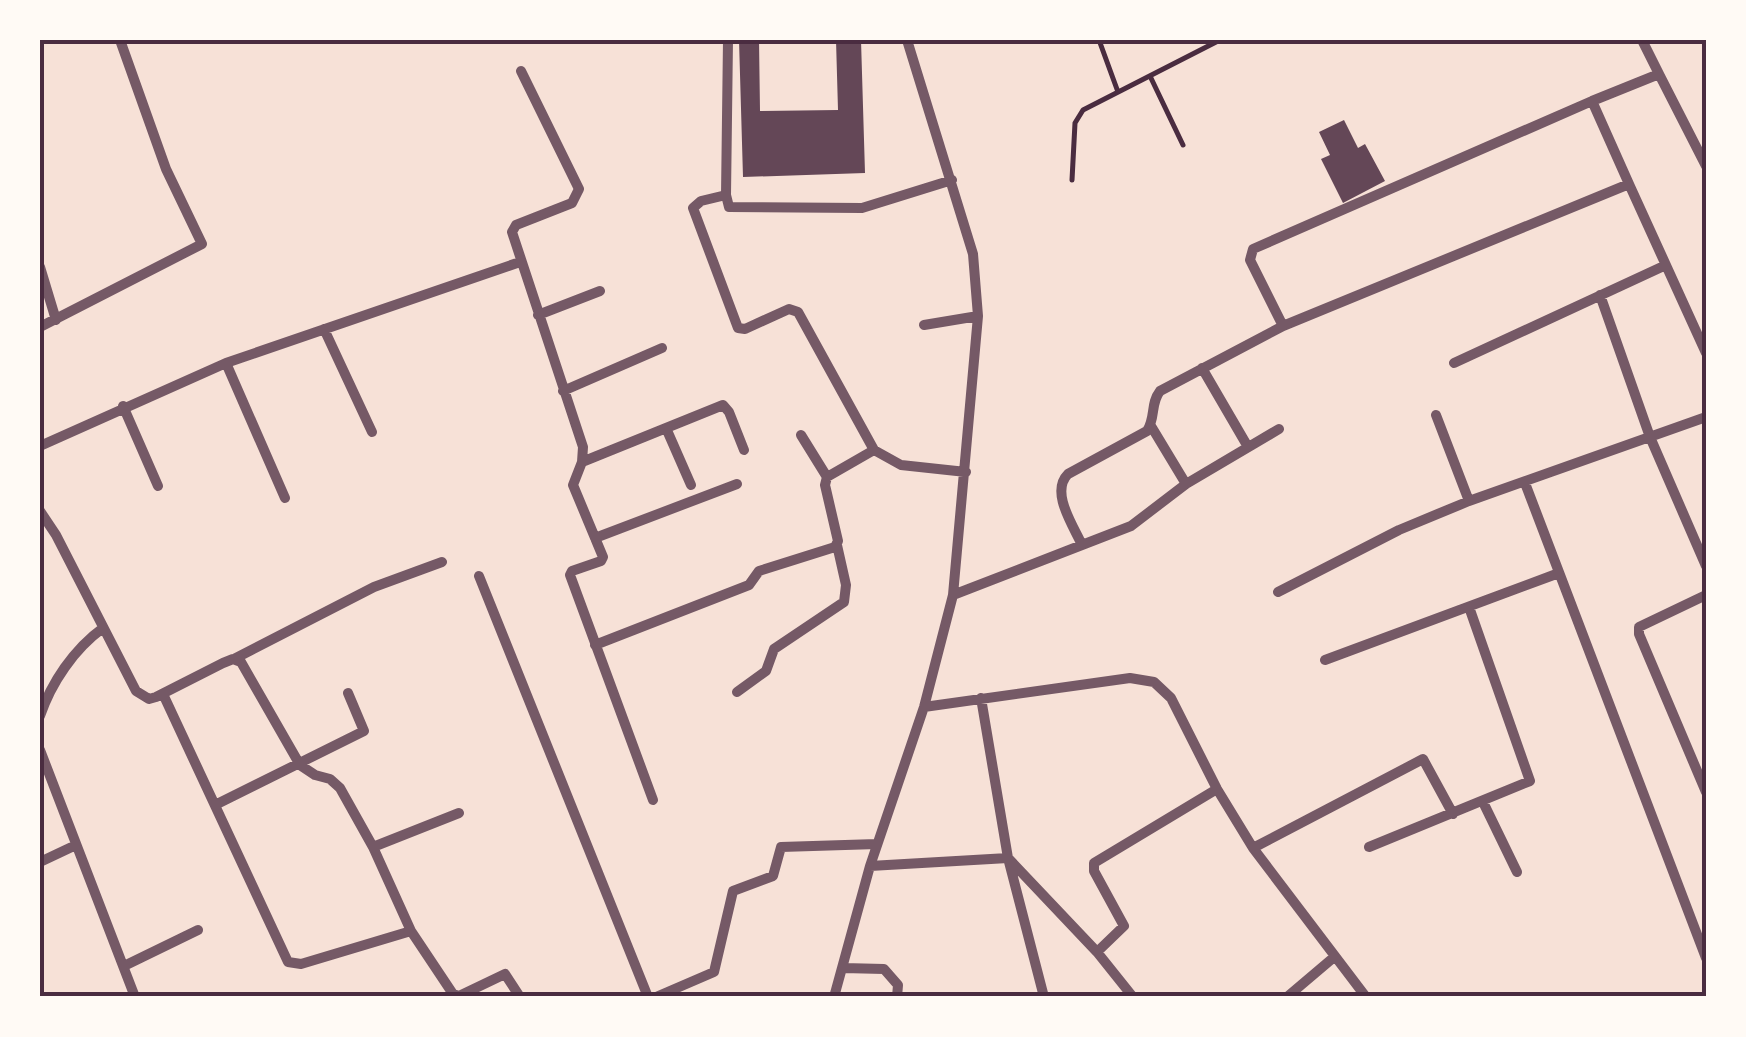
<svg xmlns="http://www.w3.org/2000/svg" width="1746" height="1037" font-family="'Public Sans',sans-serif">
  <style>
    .building { fill: #644757 }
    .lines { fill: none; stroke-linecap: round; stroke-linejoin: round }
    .path { stroke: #4a2c40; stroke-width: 5 }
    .minor { stroke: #755966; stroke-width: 10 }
    .neatline { fill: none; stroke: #4a2c40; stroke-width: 4 }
  </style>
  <rect width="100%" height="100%" fill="#f7e1d7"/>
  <!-- building -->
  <path class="building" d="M739 40H759L760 111 838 110 836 40H861L865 173 743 177Z
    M1344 120 1358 148 1365 144 1385 181 1343 203 1321 159 1330 155 1319 132Z"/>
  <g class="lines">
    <!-- path -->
    <path class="path" d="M1099 40 1118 92
      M1150 76 1183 145
      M1072 180 1075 123 1083 110 1220 40"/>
    <!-- minor -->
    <path class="minor" d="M728 40 726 195 729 207 862 208 952 180
      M521 71 579 189 572 203 516 225 512 232 583 447 582 462 573 485 603 557 601 561 572 571 570 575 653 800
      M1659 74 1706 166
      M1629 184 1706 353
      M726 195 701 201 693 208 738 328 745 329 789 309 798 312 874 450 901 465 966 472
      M40 267 56 320
      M1600 295 1650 437 1706 566
      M538 315 600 291
      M924 325 978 316
      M1283 326 1250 260 1253 249 1592 101
      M40 327 202 244 166 169 120 40
      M324 329 372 432
      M226 363 285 498
      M1454 363 1666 265
      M1202 368 1248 447
      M563 391 662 348
      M123 406 158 486
      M1436 415 1469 501
      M1151 426 1186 484
      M666 428 691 485
      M801 435 827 477
      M40 446 226 363 520 262
      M582 462 723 405 729 412 744 450
      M1525 483 1706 958
      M40 511 56 535 136 691 149 699 156 697 223 663 233 659 241 662 300 765 315 775 330 779 340 788 373 847 411 931 453 994 459 996 505 974 520 997
      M595 538 737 484
      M1082 545 1131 526 1186 484 1279 429
      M479 576 648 997
      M1278 592 1399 530 1469 501 1706 417
      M953 595 1082 545C1073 525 1050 492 1068 474L1147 431C1156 417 1150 404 1160 391L1283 326 1629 184 1592 101 1659 74 1642 40
      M1706 595 1639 627V634L1706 792
      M595 645 749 585 759 571 835 547 838 541 825 485 827 477 874 450
      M234 659 374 587 442 562
      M1325 660 1559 573
      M737 692 766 671 774 649 844 602 846 585 837 545
      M163 694 288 962 301 964 411 931
      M981 698 1008 858 1044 997
      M924 707 1130 678 1154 682 1171 698 1217 789 1253 848 1366 997
      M40 716C51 683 74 649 103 628
      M40 750 135 997
      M1483 802 1517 872
      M215 805 364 731 348 693
      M373 847 459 813
      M1369 847 1530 781 1469 607
      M1253 848 1423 759 1453 814
      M40 862 76 845
      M870 866 1008 858 1097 952 1133 997
      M1097 952 1124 926 1094 871V863L1217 789
      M124 966 198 930
      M843 968 884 969 898 985 897 997
      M656 997 714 972 733 891 773 876 781 847 877 844
      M834 997 870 866 924 707 953 595 978 316 973 254 907 40
      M1287 997 1333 958"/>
  </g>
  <!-- border -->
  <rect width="1746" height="1037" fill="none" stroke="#fffaf5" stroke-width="85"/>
  <rect x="42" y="42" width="1662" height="952" class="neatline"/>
</svg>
